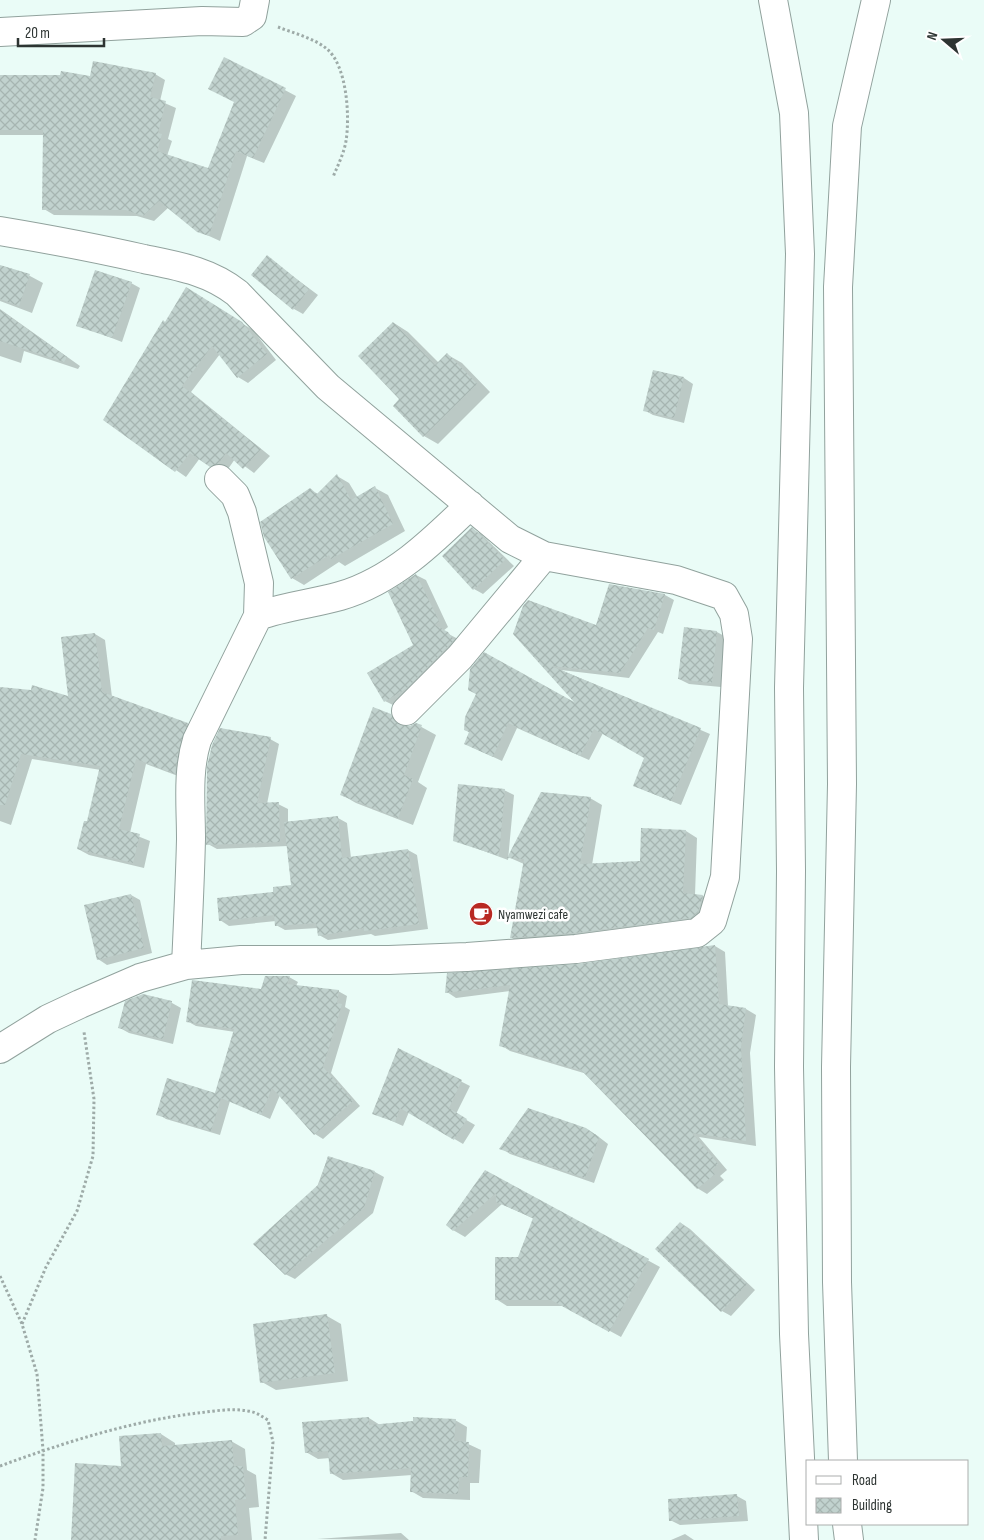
<svg xmlns="http://www.w3.org/2000/svg" width="984" height="1540" font-family="'Sofia Sans Condensed',sans-serif">
  <style>
    .shadow { fill: #0003 }
    .building { fill: url(#building-cross-hatch) }
    .lines { fill: none; stroke-linecap: round; stroke-linejoin: round }
    .minor-casing { stroke: #91a29d; stroke-width: 30 }
    .path { stroke: #9eaba8; stroke-width: 3; stroke-dasharray: 2.5 2.5; stroke-linecap: butt }
    .minor { stroke: #fff; stroke-width: 28 }
    .labels { text-anchor: middle; stroke-width: 5; stroke-linejoin: round; paint-order: stroke }
    .poi-label { font-size: 14px; fill: #2d3432; stroke: #fff; text-anchor: start }
  </style>
  <defs>
    <pattern id="building-cross-hatch" width="8" height="8" patternUnits="userSpaceOnUse" patternTransform="scale(1.25)"><rect width="8" height="8" fill="#c1d2ce"/><path d="M0 0l8 8M0 8l8-8" fill="none" stroke="#a6b5b1"/></pattern>
  </defs>
  <rect width="100%" height="100%" fill="#eafcf7"/>
  <!-- shadow -->
  <path class="shadow" d="M225 58 296 96 264 163 247 156 220 241 198 231 169 207 154 221 137 216 54 215 44 209V135H0V76L91 77 155 74 165 80 160 101 176 108 168 139 172 141 167 156 209 169 235 102Z
    M267 257 318 295 303 314 294 309Z
    M0 266 30 276 43 283 32 313 0 301Z
    M131 283 140 288 122 342 78 325Z
    M196 295 253 330 276 360 248 383 238 377 220 354 191 392 270 456 254 473 235 459 228 469 221 472 200 458 186 477 104 420 166 323Z
    M0 309 80 366 78 369 24 351 21 363 0 356Z
    M394 323 408 332 439 363 448 355 462 363 490 392 438 444 424 436 401 399Z
    M654 371 684 378 693 384 684 423 653 415 644 410Z
    M337 476 349 483 358 498 375 488 388 495 405 531 345 566 339 562 304 585 292 578 310 490 318 494Z
    M472 529 481 534 514 566 483 594 474 589Z
    M416 575 426 580 448 627 443 631 458 639 463 646 395 706 385 701 415 646Z
    M610 585 665 595 674 600 663 634 658 632 629 678 561 670 710 734 681 805 644 790 646 758 603 733 589 760 517 728 502 761 474 748 470 732 465 730 579 706 514 634 596 627Z
    M685 629 717 632 726 637 721 687 689 684 679 679Z
    M95 634 105 640 112 697 188 724 198 730 186 779 146 764 130 833 150 841 144 868 89 855 78 849 88 823 101 770 32 759 11 825 0 821V688L69 698Z
    M390 715 405 723 407 727 416 724 436 735 418 782 427 788 413 825 356 803 342 795Z
    M270 739 279 744 267 804H278L288 809V823L338 818 347 823 351 858 408 850 417 855 428 929 375 936 371 934 328 940 319 935 318 928 285 930 276 925V921L229 926 220 920 292 887 288 846 217 849 208 844Z
    M504 790 514 795 508 860 454 840Z
    M590 798 602 805 592 865 641 862 686 831 697 838 695 895 703 896 715 903 710 918 523 944 512 938 524 864 508 857Z
    M131 895 140 900 152 953 107 965 98 959Z
    M715 946 725 952 728 1006 746 1009 756 1015 750 1053 756 1146 699 1137 727 1170 720 1176 724 1180 707 1194 697 1188 587 1074 510 1051 501 1045 510 991 456 998 447 992 578 966Z
    M289 977 298 982 296 986 338 991 347 996 345 1007 350 1010 331 1073 360 1106 323 1139 315 1134 280 1095 270 1119 230 1101 220 1135 166 1119 158 1114 215 1094 235 1032 196 1026 187 1021Z
    M143 995 172 1003 181 1008 173 1044 129 1033 120 1028Z
    M399 1050 470 1086 456 1114 475 1125 463 1144 409 1112 403 1126 374 1113Z
    M595 1134 608 1144 594 1183 510 1154 501 1148Z
    M328 1157 375 1172 384 1177 373 1213 295 1279 285 1274Z
    M485 1171 660 1267 621 1337 564 1306H507L496 1299 519 1259 534 1219 502 1204 465 1237 453 1230Z
    M681 1223 690 1229 755 1290 731 1316 722 1311Z
    M327 1316 341 1324 348 1381 276 1390 262 1382 254 1325Z
    M369 1418 380 1425 455 1420 467 1427 466 1443 481 1450 479 1483H470V1500L423 1498 411 1491 412 1475 343 1480 331 1473 330 1458 318 1459 306 1452Z
    M161 1434 175 1443V1446L231 1441 245 1449 247 1470 256 1475 259 1507 249 1508 252 1540H72L122 1467Z
    M737 1496 746 1501 748 1521 680 1525 670 1520Z
    M401 1533 409 1540 317 1539Z
    M685 1534 694 1540H671Z"/>
  <!-- building -->
  <path class="building" d="M224 57 286 88 253 158 236 151 209 236 197 232 159 201 143 216 126 210H42L43 130H0V75H60L61 71 90 76 93 61 156 73 150 97 166 101 158 133 162 134 157 151 208 168 234 102 208 89Z
    M267 255 309 289 293 310 251 275Z
    M0 265 30 274 19 306 0 299Z
    M95 270 132 282 112 338 76 326Z
    M186 287 242 322 267 354 237 378 212 346 182 386 261 449 243 469 226 453 218 464 210 467 190 453 175 472 103 420 163 320 165 322Z
    M0 310 67 357 64 362 0 341Z
    M393 322 435 365 447 353 477 384 423 437 393 406 399 399 358 356Z
    M653 370 684 377 674 418 643 411Z
    M337 474 351 500 375 486 393 524 331 559 329 555 291 579 264 537 260 522 310 488 317 494Z
    M472 527 505 560 473 590 442 556Z
    M416 574 439 621 435 625 448 632 454 640 407 688 384 702 367 673 413 645 388 592Z
    M609 584 665 594 654 630 648 628 620 673 551 666 701 728 671 801 633 786 644 758 594 729 580 756 508 723 493 757 464 744 469 732 464 730 465 717 476 694 468 690 470 669 484 652 574 702 513 634 523 606 528 600 596 625Z
    M684 627 717 631 712 683 678 679Z
    M95 633 102 692 188 723 179 748 175 774 136 759 119 829 140 834 133 863 77 849 84 821H87L100 766 21 754 5 805H0V687L31 690 32 685 68 696 61 637Z
    M373 707 391 714 395 722 402 726H410L416 723 422 725 404 775 413 779 398 818 340 795Z
    M220 728 271 737 257 803 279 802 280 842 206 845 207 766 212 745Z
    M458 784 505 789 499 856 453 841Z
    M541 792 591 797 580 864 640 861 641 828 686 830 683 893 703 895 698 912 691 918 574 933 510 938 524 859 507 858Z
    M338 816 342 858 408 849 419 924 364 931V928L318 936 316 923 275 926 274 915 219 921 217 898 273 892V887L291 885 284 822Z
    M131 894 144 948 97 960 84 905Z
    M715 945 719 1004 746 1008 741 1047 746 1141 692 1133 718 1164 712 1170 715 1174 697 1189 580 1069 579 1070 499 1046 510 985 445 993 447 973 578 964Z
    M265 976H290L287 984 339 990 337 1003 342 1004 323 1067 353 1101 314 1135 272 1088 261 1115 221 1098 211 1131 156 1115 167 1078 215 1093 234 1029 186 1022 192 980 261 989Z
    M143 994 172 1001 163 1039 118 1028 125 1001Z
    M398 1048 462 1080 449 1108 467 1119 454 1140 400 1108 395 1122 372 1114Z
    M528 1108 586 1128 599 1137 585 1178 499 1149Z
    M328 1156 375 1171 364 1208 285 1275 253 1244 319 1184Z
    M485 1170 649 1259 609 1332 551 1300H495V1257H518L533 1218 496 1202V1193L453 1231 446 1225Z
    M680 1222 747 1284 721 1312 655 1249Z
    M327 1314 335 1373 260 1383 253 1324Z
    M369 1417V1425L413 1421V1417L456 1419 454 1441 469 1442 468 1477H459L458 1494 410 1492 411 1468 330 1474 328 1451 305 1453 302 1422Z
    M161 1433 162 1446 232 1440 234 1466H243L246 1499 235 1500 238 1535 221 1536V1540H71L75 1463 121 1466 119 1436Z
    M737 1494 739 1516 669 1521 668 1499Z"/>
  <g class="lines">
    <!-- minor casing -->
    <g class="minor-casing">
      <path id="minor" d="M773 0 794 113 800 254 789 688 791 871 789 1067 794 1334 804 1540
        M0 32 202 21 243 22 252 16 255 0
        M0 231C48 239 96 248 144 259 178 266 209 271 237 293L328 387 510 539 544 556 676 580 724 596 734 614 738 639 725 877 712 921 697 933 576 949 467 957 389 960H241L186 965 140 978 80 1004 48 1019 0 1049
        M258 616C285 606 312 604 340 596 392 581 432 542 470 505
        M406 711 460 657 544 556
        M186 965C188 923 190 881 191 839 191 805 187 772 197 740L258 616 259 583 242 512 235 495 219 479
        M843 1461 837 1282 836 1067 842 784 838 287 847 126 876 0
        M847 1524 849 1540"/>
    </g>
    <!-- path -->
    <path class="path" d="M278 27C293 33 314 38 327 49 347 66 350 116 346 141 344 153 338 165 333 177
      M0 1276 22 1324 37 1374 43 1450V1488L35 1540
      M22 1324 46 1267 77 1211 93 1156 94 1099 84 1032
      M0 1466C63 1443 131 1421 198 1413 214 1411 232 1408 248 1411 256 1412 261 1416 268 1420L273 1442 265 1540"/>
    <!-- minor -->
    <use href="#minor" class="minor"/>
  </g>
  <!-- icons -->
  <defs>
    <g id="cafe-disc" transform="scale(1.25)"><circle r="9.5" fill="#b82922" stroke="#fff"/><path d="M-5.5-4.5H6V0H3Q3 3.5 0 3.5H-2.5Q-5.5 3.5-5.5 0ZM3-3.2v2h1.7v-2ZM-6 4.5H4V6H-6Z" fill="#fff"/></g>
  </defs>
  <g fill-rule="evenodd">
    <use href="#cafe-disc" x="481" y="914"/>
  </g>
  <g class="labels">
    <!-- poi labels -->
    <g class="poi-label">
      <text x="498" y="919">Nyamwezi cafe</text>
    </g>
  </g>
  <!-- legend -->
  <rect x="806" y="1460" width="162" height="65" fill="#ffffff" stroke="#abaead"/>
  <rect x="816" y="1476" width="25" height="8" fill="#ffffff" stroke="#abaead"/>
  <text x="852" y="1485" font-size="15" fill="#2d3432">Road</text>
  <rect x="816" y="1498" width="25" height="15" fill="url(#building-cross-hatch)" stroke="#abaead"/>
  <text x="852" y="1510" font-size="15" fill="#2d3432">Building</text>
  <!-- north arrow -->
  <g transform="translate(944 40) rotate(289)" stroke="#ffffff" stroke-width="4" paint-order="stroke">
  <path d="M0-4L9 19L0 12L-9 19Z" fill="#2d3432"/>
  <text y="-8" font-size="14" font-weight="bold" text-anchor="middle" fill="#2d3432">N</text>
  </g>
  <!-- scale -->
  <path d="M18 38v8h86v-8" fill="none" stroke="#2d3432" stroke-width="2.5"/>
  <text x="25" y="38" font-size="15" fill="#2d3432" stroke="#ffffff" stroke-width="4" paint-order="stroke">20 m</text>
</svg>
